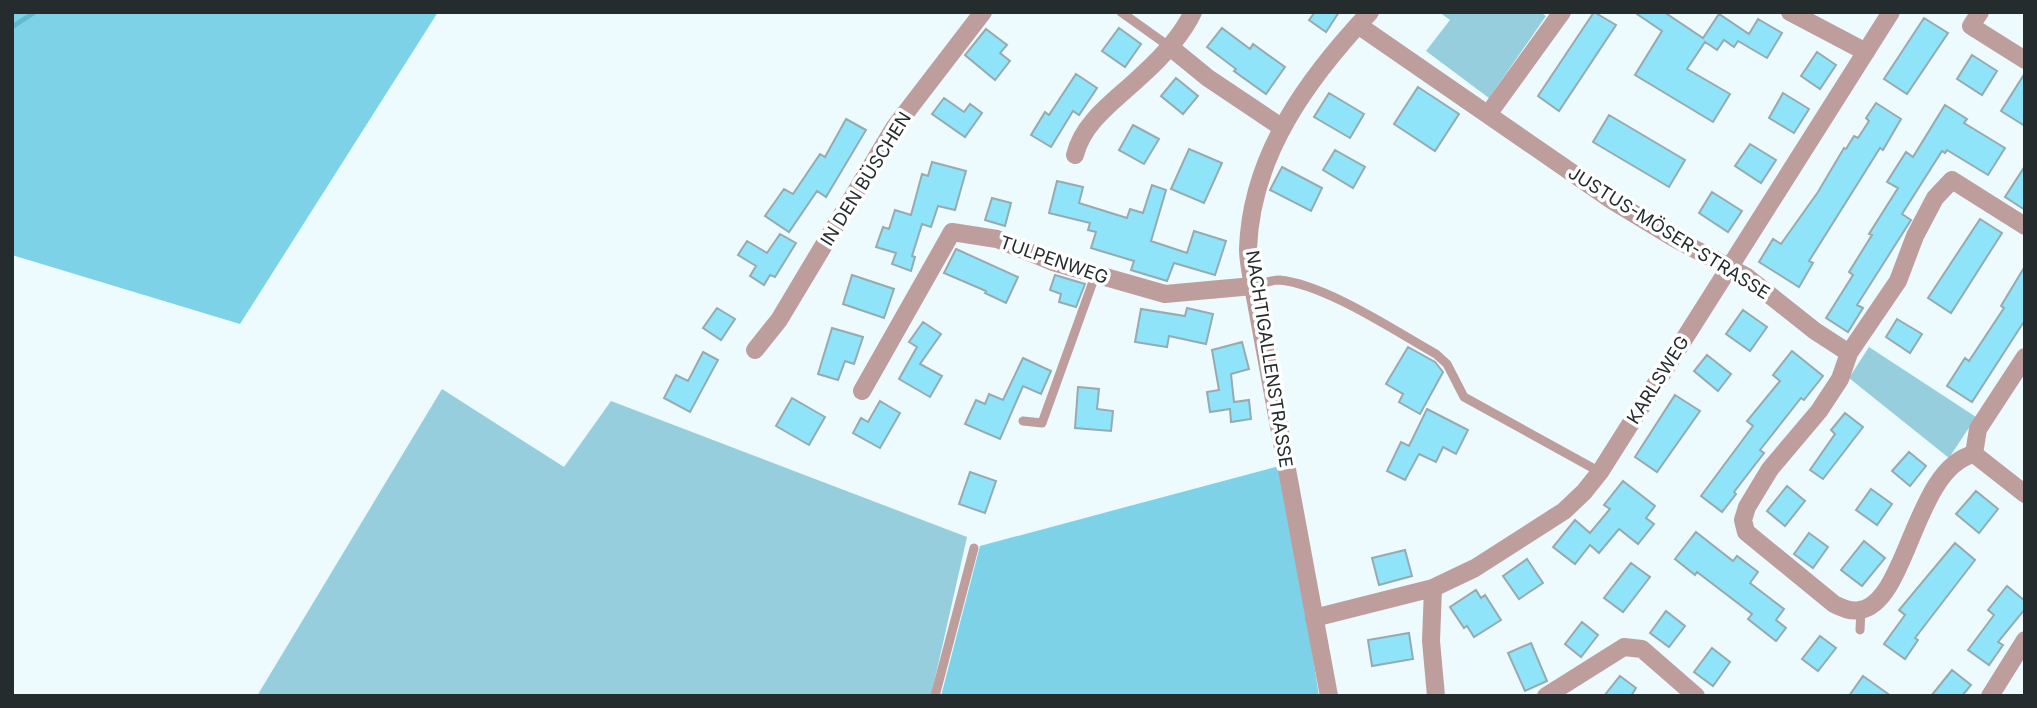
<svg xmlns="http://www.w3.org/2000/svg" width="2037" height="708" font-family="Inter,sans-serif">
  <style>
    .green { fill: #96cedd }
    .forest { fill: #7dd2e7 }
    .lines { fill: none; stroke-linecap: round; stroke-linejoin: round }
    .stream { stroke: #65b9cf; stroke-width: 4.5 }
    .building { fill: #90e4fa; stroke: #96abb0; stroke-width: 2 }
    .service { stroke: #be9d9d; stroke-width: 9 }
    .minor { stroke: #be9d9d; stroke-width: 18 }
    .tertiary { stroke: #be9d9d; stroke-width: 18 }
    .labels { text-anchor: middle; stroke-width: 7; stroke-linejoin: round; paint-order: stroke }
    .street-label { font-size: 18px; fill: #242c2e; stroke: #fff }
  </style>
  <rect width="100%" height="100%" fill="#edfafe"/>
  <!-- green -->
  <path class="green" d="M1439 12H1540L1546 16 1489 98 1426 51 1450 20Z
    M1869 347 1976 417 1949 458 1849 378Z
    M442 389 564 467 611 401 967 537 931 696H257Z"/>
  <!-- forest -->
  <path class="forest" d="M12 12H438L240 324 12 255Z
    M1283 465 1319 696H941L980 546Z"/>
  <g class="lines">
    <!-- stream -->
    <path class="stream" d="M12 27 35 12"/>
  </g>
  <!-- building -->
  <path class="building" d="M1315 12H1339L1326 32 1309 20Z
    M1594 12 1616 25 1559 111 1538 96Z
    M1634 12H1664L1703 38 1719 14 1749 34 1758 19 1782 33 1767 58 1738 41 1734 47 1724 40 1717 50 1705 42 1687 69 1730 94 1713 122 1635 75 1662 31Z
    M1924 18 1948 33 1907 94 1884 79Z
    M1119 28 1141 44 1125 67 1102 51Z
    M1222 28 1250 49 1253 44 1285 67 1266 94 1234 71 1236 69 1207 47Z
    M986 29 1007 45 1000 53 1010 61 995 80 965 55Z
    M1817 52 1836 65 1820 89 1801 76Z
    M1972 55 1997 71 1982 95 1957 79Z
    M2025 73V126L2001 111Z
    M1076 74 1097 88 1079 115 1073 111 1051 147 1031 135 1045 112 1049 115Z
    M1176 78 1198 96 1183 114 1161 96Z
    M1418 87 1459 114 1435 151 1394 124Z
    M1329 93 1364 114 1350 138 1314 117Z
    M1783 93 1809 109 1794 133 1769 118Z
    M944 98 964 112 970 104 982 113 965 137 932 114Z
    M1876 103 1901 119 1883 150 1880 148 1809 261 1813 263 1799 287 1759 262 1773 239 1781 244 1818 192 1844 148 1846 149 1854 136 1858 138 1869 121 1866 118Z
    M1945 105 1967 119 1964 123 2005 148 1988 175 1947 150 1945 153 1942 151 1902 214 1911 220 1857 305 1863 308 1848 332 1826 318 1853 275 1849 272 1872 235 1869 234 1898 188 1887 182 1906 152 1913 157Z
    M1609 115 1685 160 1669 187 1593 142Z
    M846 119 866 130 826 197 817 191 789 232 765 216 784 189 793 194 820 154 825 157Z
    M1133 125 1159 139 1144 164 1119 150Z
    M1750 144 1776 160 1761 183 1735 166Z
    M1189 149 1222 163 1204 203 1171 189Z
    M1335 150 1365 167 1353 188 1323 170Z
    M932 162 966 171 955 210 938 206 931 227 922 224 912 256 915 257 911 271 892 264 896 253 876 247 883 227 889 229 895 210 911 215 922 174 928 176Z
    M2025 166V210L2005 197Z
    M1282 167 1322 188 1311 211 1270 190Z
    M1057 181 1083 187 1079 203 1127 218 1130 209 1143 213 1152 185 1166 190 1151 241 1187 253 1194 231 1226 241 1215 275 1174 263 1167 281 1131 270 1134 261 1091 248 1096 232 1088 230 1090 223 1049 213Z
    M1712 192 1742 211 1728 232 1699 213Z
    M992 198 1011 203 1005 226 985 220Z
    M1980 219 2002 233 1951 313 1928 298Z
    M780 234 796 243 775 277 770 275 764 285 750 276 756 266 738 255 747 241 767 253Z
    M956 249 1018 277 1006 303 985 293 986 291 944 273Z
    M2025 266V320L1972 402 1947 386 1965 358 1969 361 2004 308 2001 306Z
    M852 275 894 289 884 318 843 304Z
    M1055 275 1085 284 1076 307 1059 302 1061 294 1050 290Z
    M717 308 735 319 721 340 703 328Z
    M1187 308 1213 314 1206 344 1169 336 1167 347 1135 342 1141 309 1185 316Z
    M1743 310 1767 327 1750 351 1726 334Z
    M1897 319 1922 334 1910 353 1886 337Z
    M923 322 941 334 920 364 942 376 930 397 899 379 917 347 909 342Z
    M832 328 863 337 854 364 845 361 838 380 818 374Z
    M1242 342 1249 369 1231 374 1234 402 1249 400 1251 419 1231 422 1230 409 1210 412 1207 392 1219 390 1212 350Z
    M1408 347 1435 362 1443 372 1420 414 1399 402 1403 394 1386 384Z
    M1792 351 1823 376 1804 400 1801 398 1760 450 1764 453 1734 492 1736 494 1722 512 1701 496 1753 426 1747 421 1780 381 1773 375Z
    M703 352 718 360 690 412 664 398 676 375 688 381Z
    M1707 355 1731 374 1718 391 1694 371Z
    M1023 358 1051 371 1041 394 1023 386 1000 439 965 424 976 400 985 404 989 394 1003 400Z
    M1078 387 1099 389 1097 409 1113 411 1111 431 1075 428Z
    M1675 395 1700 411 1657 472 1635 457Z
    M792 398 825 417 809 445 776 426Z
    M880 401 900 413 880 448 853 433 861 418 868 422Z
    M1427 409 1468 430 1456 454 1443 447 1436 462 1419 454 1405 480 1387 471 1401 442 1409 446Z
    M1845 413 1863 427 1823 479 1810 470 1835 434 1831 430Z
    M1909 452 1926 466 1910 486 1892 471Z
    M970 472 996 481 985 513 959 504Z
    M1623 481 1655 506 1646 518 1654 524 1638 544 1619 529 1599 553 1590 545 1575 564 1553 547 1575 520 1590 533 1610 509 1604 505Z
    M1787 486 1805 501 1785 526 1767 511Z
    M1871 489 1892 504 1877 525 1856 510Z
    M1976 491 1998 509 1979 533 1956 514Z
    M1696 532 1733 561 1737 556 1758 572 1750 583 1784 609 1776 620 1786 628 1776 641 1748 619 1752 614 1697 572 1695 575 1675 559Z
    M1809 533 1828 547 1813 568 1794 554Z
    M1864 541 1885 558 1862 586 1841 570Z
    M1955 543 1975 560 1915 638 1918 640 1905 659 1884 644 1905 615 1899 610Z
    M1405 550 1412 576 1379 585 1372 558Z
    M1527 559 1543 583 1519 599 1503 576Z
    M1631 563 1650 577 1623 612 1604 598Z
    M2007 586 2025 601V609L1998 642 2003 645 1989 665 1968 650 1994 615 1988 610Z
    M1476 590 1481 598 1485 595 1501 620 1474 637 1467 626 1464 628 1450 607Z
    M1666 611 1685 626 1669 647 1650 633Z
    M1582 622 1598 635 1581 657 1565 644Z
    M1409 633 1413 659 1372 666 1368 640Z
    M1820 636 1836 648 1818 671 1802 659Z
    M1531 643 1547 681 1525 691 1508 653Z
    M1712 648 1730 662 1713 686 1694 672Z
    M1952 670 1971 685 1962 696H1931Z
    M1620 676 1636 688 1631 696H1604Z
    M1863 676 1891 696H1849Z"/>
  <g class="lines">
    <!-- service -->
    <path class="service" d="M1121 12 1170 47
      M1253 286C1261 284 1271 280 1279 280 1325 284 1395 331 1436 354L1447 364 1464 397 1600 472
      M1023 421 1042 423 1095 276
      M1860 630 1861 610
      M935 696 974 548"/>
    <!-- minor -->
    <path class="minor" d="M1790 12 1866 52
      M1980 12 1971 26 2025 60
      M1358 25 1613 201 1674 238 1747 277 1815 331 1849 353
      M1170 47 1208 78 1281 127
      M1489 113 1562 12
      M1075 155C1083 121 1117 99 1141 76 1161 58 1181 37 1193 12
      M755 350 779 320 894 128 983 12
      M862 391 952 232 997 239 1053 262 1165 294 1253 286
      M1974 454C1914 468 1908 602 1860 610 1851 612 1842 608 1834 604L1746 532 1743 520 1747 507 1770 469 1819 411 1840 379 1849 353 1898 281 1915 236 1935 198 1952 180 2025 226
      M1974 454 1978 429 2025 357
      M1974 454 2025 494
      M1433 588 1431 641 1436 696
      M1314 618 1433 588 1475 568 1564 511 1584 492 1600 472 1891 12
      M1546 696 1624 647 1642 649 1696 696
      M1990 696 2025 640"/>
    <!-- tertiary -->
    <path class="tertiary" d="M1329 696 1253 286C1251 274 1248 261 1248 249 1251 155 1308 78 1370 12"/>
  </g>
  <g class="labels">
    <!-- street labels -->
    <g class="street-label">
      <text transform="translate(866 179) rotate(-58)" y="6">IN DEN BÜSCHEN</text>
      <text transform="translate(1669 233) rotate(32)" y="6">JUSTUS-MÖSER-STRASSE</text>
      <text transform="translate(1054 260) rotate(19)" y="6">TULPENWEG</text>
      <text transform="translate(1269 359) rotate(81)" y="6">NACHTIGALLENSTRASSE</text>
      <text transform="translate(1658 380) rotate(-58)" y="6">KARLSWEG</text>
    </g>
  </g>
  <!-- border -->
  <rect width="2037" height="708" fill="none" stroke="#242c2e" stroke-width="28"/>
</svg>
